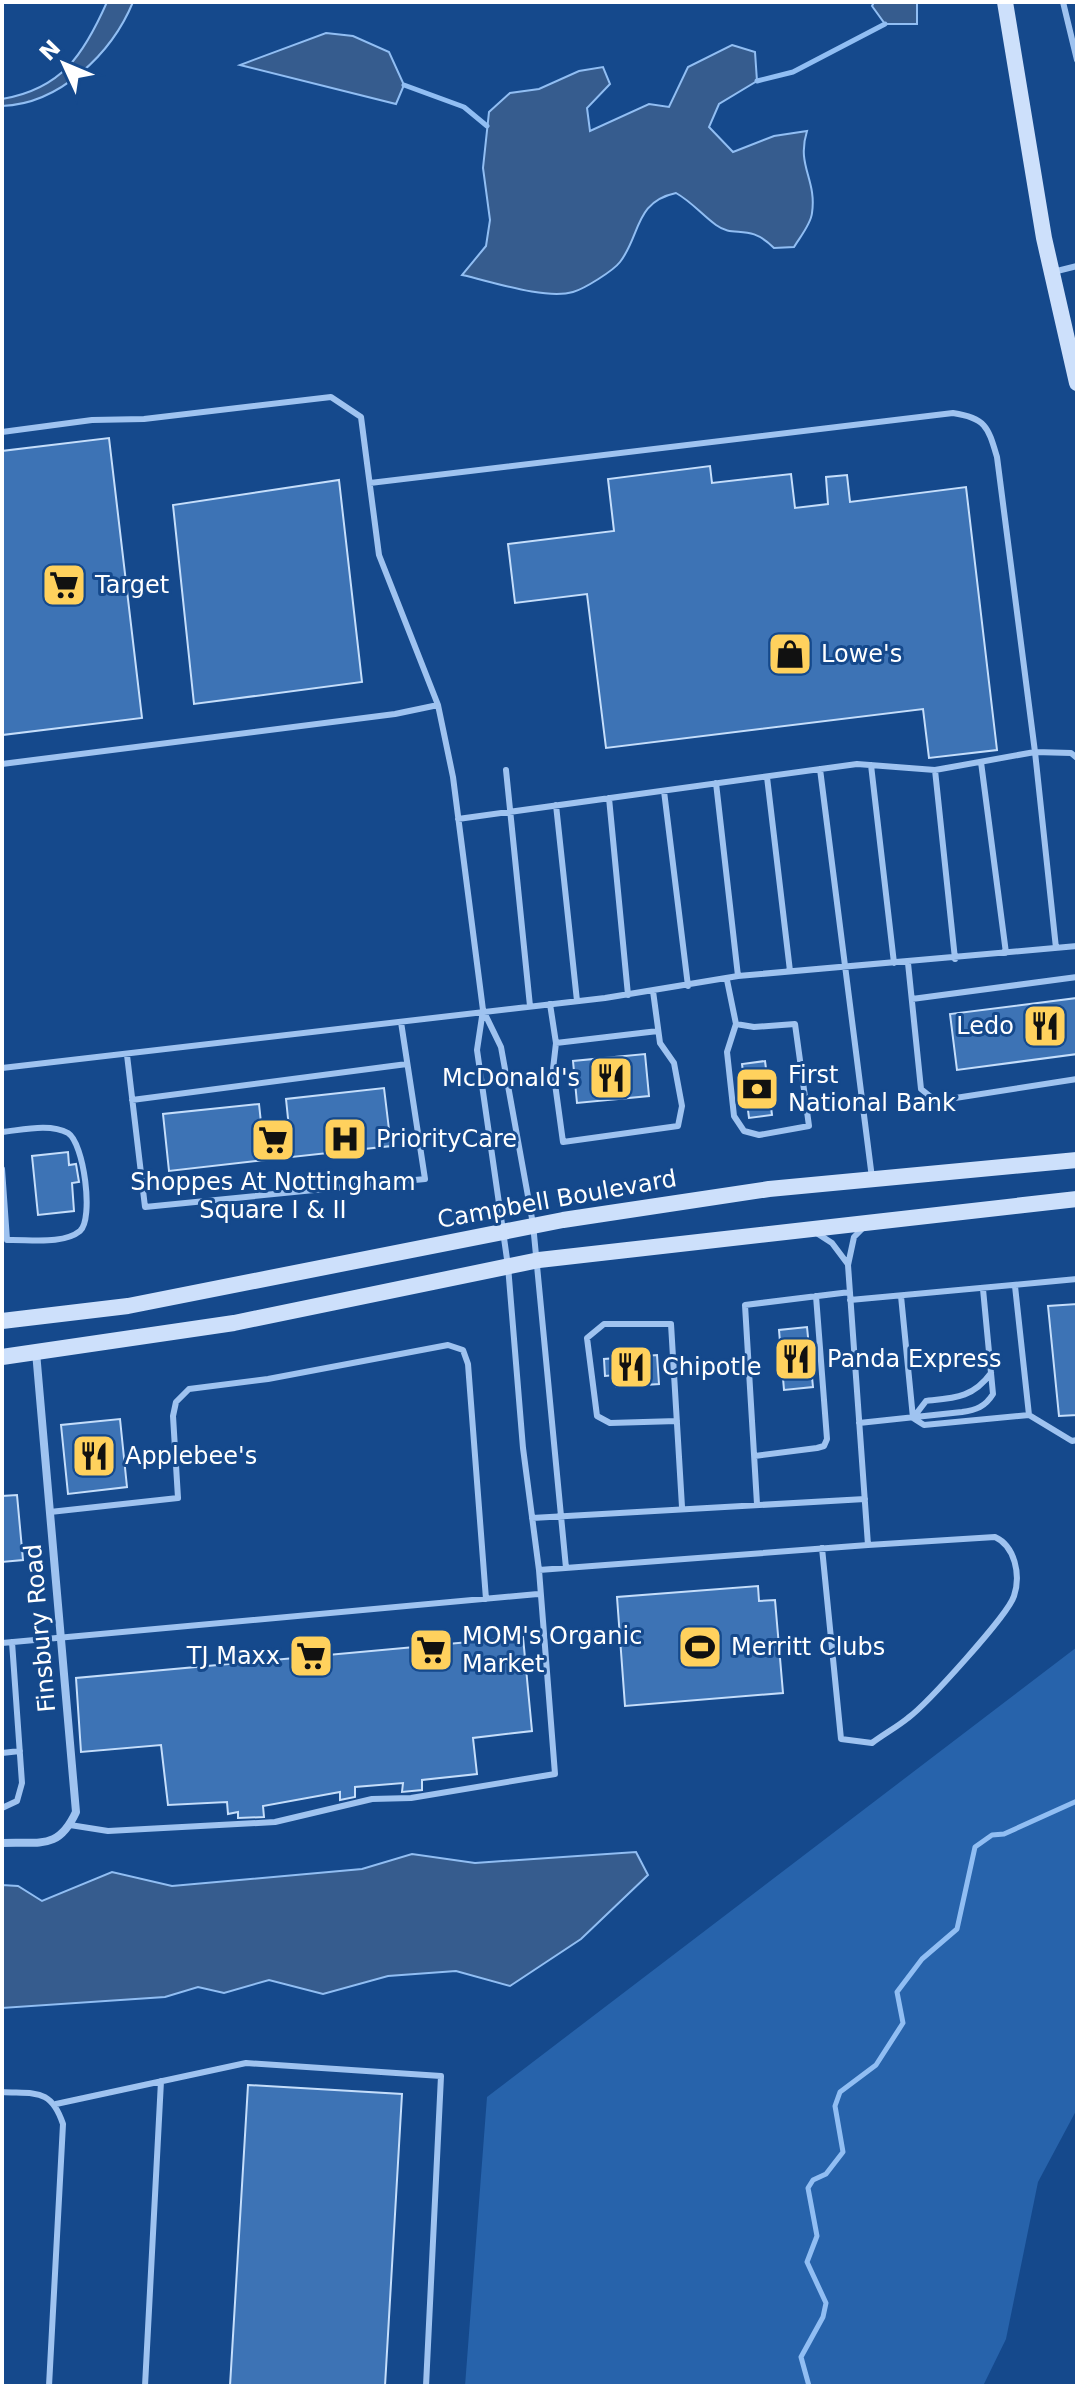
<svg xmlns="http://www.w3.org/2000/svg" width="1079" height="2388" font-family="'DejaVu Sans',sans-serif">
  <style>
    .green { fill: #2763ab }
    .water { fill: #365c8e; stroke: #91bef3; stroke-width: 2 }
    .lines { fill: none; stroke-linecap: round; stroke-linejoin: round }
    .stream { stroke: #91bef3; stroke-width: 5 }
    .building { fill: #3d73b5; stroke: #c5defb; stroke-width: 2 }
    .lane { stroke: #9fc3f0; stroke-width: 6 }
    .street { stroke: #9fc3f0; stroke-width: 8 }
    .secondary { stroke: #cde0fb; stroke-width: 16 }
    .labels { text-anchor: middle; stroke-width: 6; stroke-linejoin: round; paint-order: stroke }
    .poi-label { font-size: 24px; fill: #fff; stroke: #15498c; text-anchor: start }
    .street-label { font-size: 24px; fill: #fff; stroke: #15498c }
  </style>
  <rect width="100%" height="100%" fill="#15498c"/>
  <!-- green -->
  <path class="green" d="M1077 1647V2109L1038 2182 1006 2339 983 2386H465L487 2097Z"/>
  <!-- water -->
  <path class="water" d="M107 2H133C112 53 60 104 2 106V99C62 89 84 54 107 2Z
    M874 2H917V24H885L872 6Z
    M326 33 353 36 389 52 404 85 396 104 240 65Z
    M732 45 755 52 757 81 719 104 709 127 733 152 774 136 807 131C796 166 817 179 812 213 811 224 800 237 794 247L774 248C748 222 735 239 716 225 702 215 692 202 676 193 634 202 641 235 620 262 613 271 584 289 573 292 545 300 490 281 462 275L486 246 490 220 483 168 489 112 510 93 539 89 579 71 603 67 610 84 587 108 590 131 649 104 669 107 688 67Z
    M636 1852 648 1875 581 1939 510 1986 456 1971 388 1976 323 1994 269 1980 224 1993 198 1987 165 1997 2 2008V1885L18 1886 42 1901 112 1872 172 1886 362 1869 412 1854 475 1863Z"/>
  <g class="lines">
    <!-- stream -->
    <path class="stream" d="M757 81 793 72 885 24
      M404 85 464 107 487 126
      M809 2386 801 2357 823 2317 826 2303 807 2262 817 2236 808 2188 813 2180 826 2174 843 2152 835 2106 840 2092 876 2065 903 2023 897 1992 922 1959 957 1929 975 1847 992 1835 1004 1834 1077 1801"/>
  </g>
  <!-- building -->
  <path class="building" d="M109 438 142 718 2 735V451Z
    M710 466 712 483 791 474 795 508 828 504 826 477 847 475 850 502 966 487 997 750 929 758 923 709 606 748 587 594 515 603 508 544 614 531 608 479Z
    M339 480 362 682 194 704 173 505Z
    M1077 998V1054L957 1070 950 1014Z
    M645 1054 649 1096 577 1103 573 1061Z
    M765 1061 772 1115 749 1118 742 1064Z
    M384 1088 391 1146 292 1157 286 1099Z
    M259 1104 265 1160 169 1171 163 1114Z
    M68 1152 69 1165 76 1164 79 1182 72 1183 74 1211 38 1215 32 1156Z
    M1077 1304V1415L1059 1416 1048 1306Z
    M807 1327 813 1387 784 1390 779 1330Z
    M657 1355 659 1384 616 1387V1375L605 1376 604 1359Z
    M120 1419 127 1487 68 1494 61 1425Z
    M17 1495 23 1560 2 1562V1496Z
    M758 1586 759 1601 775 1600 783 1693 625 1706 617 1597Z
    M523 1637 532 1731 473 1738 477 1774 422 1780V1790L402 1792 403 1783 355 1787V1797L340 1800V1792L263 1806 264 1817 238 1818V1812L228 1814 227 1802 168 1805 161 1745 81 1752 76 1678Z
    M248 2085 402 2094 385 2386H230Z"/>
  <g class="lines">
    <!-- lane -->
    <path class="lane" d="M1063 2 1077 60
      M1053 272 1077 266
      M2 432 92 420 144 419 331 397 361 417 379 555 438 705 453 777 483 1010 477 1050 508 1266 523 1448 539 1570
      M370 483 953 413C986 418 988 427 997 457L1035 752 935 770 857 764 458 819
      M981 762 1006 953
      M2 764 395 714 438 705
      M871 765 894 963
      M820 769 872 1178
      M506 770 530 1006
      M935 770 955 959
      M767 777 790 971
      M716 783 738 976
      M664 791 688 986
      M609 798 628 995
      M556 805 577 1001
      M1056 948 1035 752 1071 753 1077 758
      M908 963 921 1089 936 1101 1077 1079
      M727 980 736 1024 727 1052 734 1116 744 1131 759 1135 809 1126 795 1024 754 1027 736 1024
      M912 999 1077 977
      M550 1004 556 1043 553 1069 563 1142 678 1126 682 1106 674 1063 660 1043 653 991
      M483 1010 501 1047 533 1224 566 1568
      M556 1043 658 1031
      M127 1055 145 1207 425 1179 401 1022
      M2 1068 605 998 738 976 1077 946
      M132 1100 407 1064
      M2 1132C22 1130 50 1123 68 1133 84 1143 94 1219 80 1231 63 1245 28 1239 7 1240L2 1169
      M815 1232 832 1243 847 1263
      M1015 1286 1029 1415
      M901 1296 913 1418
      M850 1300 1077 1279
      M913 1418 924 1425 1029 1415 1072 1441 1077 1440
      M913 1418 926 1401C954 1398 973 1398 991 1373
      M677 1421 610 1423 597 1416 587 1338 604 1324H671L682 1507
      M859 1423 962 1412C976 1410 985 1407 993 1394L983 1289
      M755 1456 817 1448 824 1446 827 1439 816 1296
      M757 1504 745 1305 850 1292
      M50 1512 178 1498 173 1416 176 1402 189 1389 268 1379 448 1345 463 1350 468 1364 486 1599
      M532 1518 865 1499
      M822 1548 841 1739 872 1743C884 1734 897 1727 908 1718 927 1704 1008 1615 1014 1596 1021 1575 1015 1546 995 1537L868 1545
      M2 1643 538 1594
      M2 1753 20 1751
      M2 1808 17 1801 22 1783 12 1642
      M70 1825 108 1831 275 1822 372 1799 411 1798 555 1774 539 1570 868 1545 848 1265 854 1237 864 1227
      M2 2092C36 2094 51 2088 63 2124L49 2386
      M56 2104 246 2063 441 2076 426 2386
      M145 2386 161 2081"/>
    <!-- street -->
    <path class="street" d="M2 1843C40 1841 58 1851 76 1812L36 1352"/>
    <!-- secondary -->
    <path class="secondary" d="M1005 2 1044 238 1077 383
      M2 1321 128 1306 563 1220 769 1189 1077 1160
      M2 1357 234 1323 539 1260 1077 1199"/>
  </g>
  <!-- icons -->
  <defs>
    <g id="supermarket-square" transform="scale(2.3)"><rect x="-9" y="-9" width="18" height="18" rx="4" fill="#ffd15d" stroke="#15498c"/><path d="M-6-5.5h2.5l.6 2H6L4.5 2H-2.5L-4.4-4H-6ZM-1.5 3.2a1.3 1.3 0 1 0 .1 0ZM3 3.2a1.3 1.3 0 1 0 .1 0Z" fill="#111"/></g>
    <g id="shop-square" transform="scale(2.3)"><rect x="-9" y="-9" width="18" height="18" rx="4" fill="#ffd15d" stroke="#15498c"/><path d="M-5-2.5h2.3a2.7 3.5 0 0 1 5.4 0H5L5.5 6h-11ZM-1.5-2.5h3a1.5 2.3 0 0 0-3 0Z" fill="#111"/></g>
    <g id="restaurant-square" transform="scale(2.3)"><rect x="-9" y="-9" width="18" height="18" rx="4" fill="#ffd15d" stroke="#15498c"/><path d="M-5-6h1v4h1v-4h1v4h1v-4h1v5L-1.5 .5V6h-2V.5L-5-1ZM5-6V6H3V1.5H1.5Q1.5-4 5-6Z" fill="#111"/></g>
    <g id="bank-square" transform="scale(2.3)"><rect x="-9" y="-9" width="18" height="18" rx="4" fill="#ffd15d" stroke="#15498c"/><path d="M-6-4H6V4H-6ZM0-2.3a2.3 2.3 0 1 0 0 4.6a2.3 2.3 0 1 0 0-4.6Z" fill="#111"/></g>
    <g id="hospital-square" transform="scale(2.3)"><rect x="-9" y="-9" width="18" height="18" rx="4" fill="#ffd15d" stroke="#15498c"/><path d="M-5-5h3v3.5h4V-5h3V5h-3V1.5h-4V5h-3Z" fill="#111"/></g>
    <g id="stadium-square" transform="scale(2.3)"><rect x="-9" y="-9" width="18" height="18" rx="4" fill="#ffd15d" stroke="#15498c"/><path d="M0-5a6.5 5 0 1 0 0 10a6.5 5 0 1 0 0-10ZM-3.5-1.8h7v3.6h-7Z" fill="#111"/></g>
  </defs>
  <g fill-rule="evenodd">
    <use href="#supermarket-square" x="64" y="585"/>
    <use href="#shop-square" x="790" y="654"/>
    <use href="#restaurant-square" x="1045" y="1026"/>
    <use href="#restaurant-square" x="611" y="1078"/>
    <use href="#bank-square" x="757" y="1089"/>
    <use href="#hospital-square" x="345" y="1139"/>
    <use href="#supermarket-square" x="273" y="1140"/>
    <use href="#restaurant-square" x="796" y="1359"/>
    <use href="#restaurant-square" x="631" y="1367"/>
    <use href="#restaurant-square" x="94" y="1456"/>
    <use href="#stadium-square" x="700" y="1647"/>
    <use href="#supermarket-square" x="431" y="1650"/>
    <use href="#supermarket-square" x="311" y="1656"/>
  </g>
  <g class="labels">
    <!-- poi labels -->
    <g class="poi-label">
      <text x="95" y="593">Target</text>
      <text x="821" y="662">Lowe's</text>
      <text x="1014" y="1034" text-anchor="end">Ledo</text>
      <text x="788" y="1083">First<tspan x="788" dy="28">National Bank</tspan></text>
      <text x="580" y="1086" text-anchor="end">McDonald's</text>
      <text x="376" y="1147">PriorityCare</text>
      <text x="273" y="1190" text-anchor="middle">Shoppes At Nottingham<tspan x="273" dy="28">Square I &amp; II</tspan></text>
      <text x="827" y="1367">Panda Express</text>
      <text x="662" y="1375">Chipotle</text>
      <text x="125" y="1464">Applebee's</text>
      <text x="462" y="1644">MOM's Organic<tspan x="462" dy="28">Market</tspan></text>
      <text x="731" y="1655">Merritt Clubs</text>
      <text x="280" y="1664" text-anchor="end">TJ Maxx</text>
    </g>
    <!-- street labels -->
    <g class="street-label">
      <text transform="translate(557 1199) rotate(-10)" y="8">Campbell Boulevard</text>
      <text transform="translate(40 1628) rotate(-95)" y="8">Finsbury Road</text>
    </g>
  </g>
  <!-- border -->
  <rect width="1079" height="2388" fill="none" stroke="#ffffff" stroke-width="8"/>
  <!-- north arrow -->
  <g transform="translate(64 64) rotate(314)" stroke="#15498c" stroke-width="6" paint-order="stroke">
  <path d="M0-6L14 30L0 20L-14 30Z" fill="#ffffff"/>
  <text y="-12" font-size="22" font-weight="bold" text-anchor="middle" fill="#ffffff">N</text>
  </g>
</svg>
